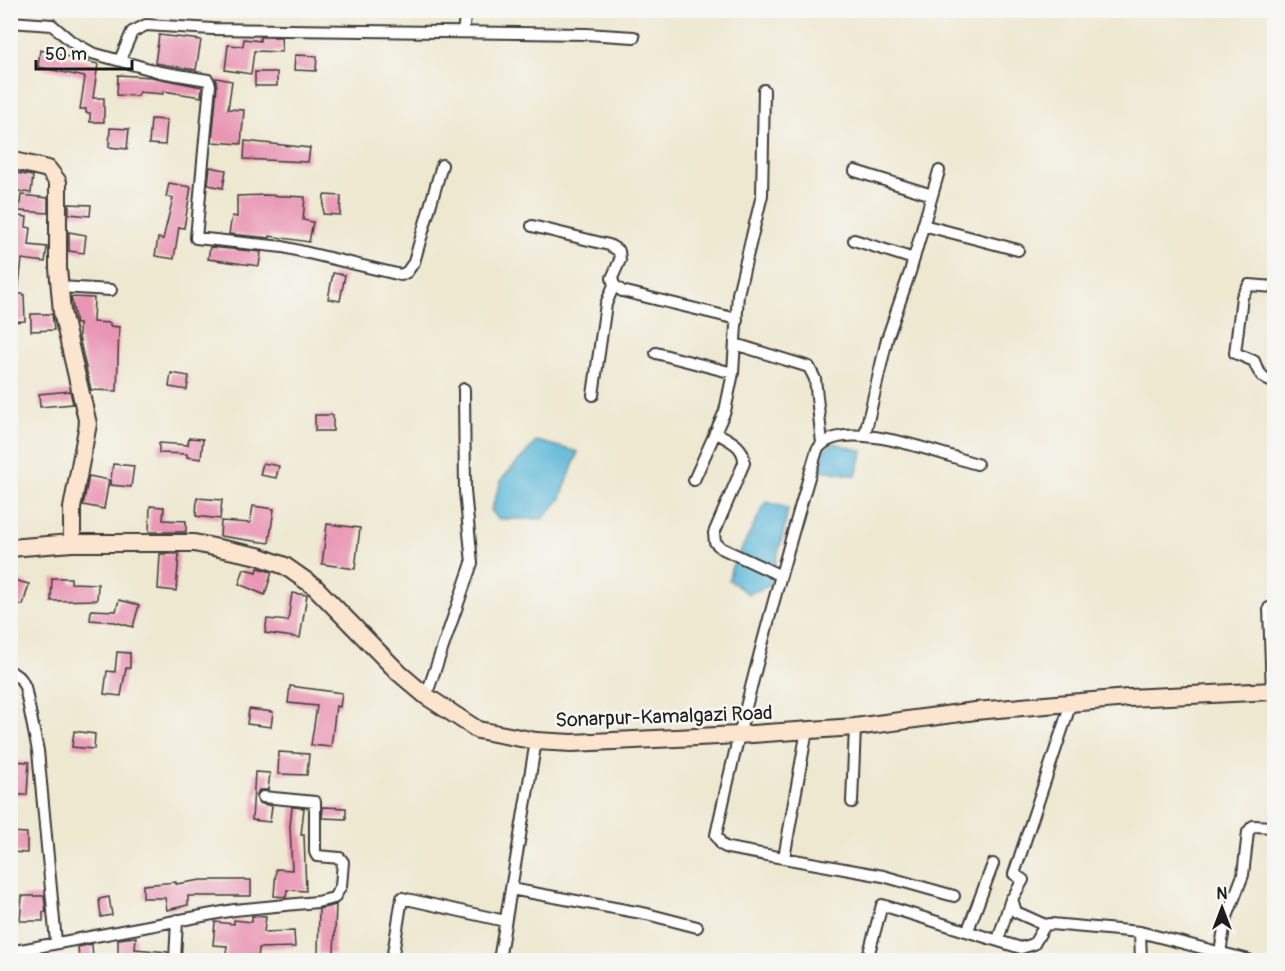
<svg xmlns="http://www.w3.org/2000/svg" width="1285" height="971" font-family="Pangolin,sans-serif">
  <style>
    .water { fill: #58b6d7; stroke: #3a697a; stroke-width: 1.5 }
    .building { fill: #e996b4 }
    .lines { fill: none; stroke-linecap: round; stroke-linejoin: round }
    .street-casing { stroke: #3c3b37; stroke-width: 14 }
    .secondary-casing { stroke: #3c3b37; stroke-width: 20 }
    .street { stroke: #fff; stroke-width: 10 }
    .secondary { stroke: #fce5cf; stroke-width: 16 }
    .labels { text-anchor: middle; stroke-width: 5; stroke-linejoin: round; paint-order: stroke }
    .street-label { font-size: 20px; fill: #1c1c1c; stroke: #f6f6f2 }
  </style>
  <rect width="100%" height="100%" fill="#f6f6f2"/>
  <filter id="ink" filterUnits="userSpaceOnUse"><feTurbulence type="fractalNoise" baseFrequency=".0167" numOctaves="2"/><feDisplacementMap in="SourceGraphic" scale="12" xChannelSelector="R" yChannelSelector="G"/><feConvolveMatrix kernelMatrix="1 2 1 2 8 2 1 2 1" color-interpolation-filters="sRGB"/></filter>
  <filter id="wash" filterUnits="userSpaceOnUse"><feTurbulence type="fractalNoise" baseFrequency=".008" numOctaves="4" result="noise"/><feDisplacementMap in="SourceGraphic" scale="24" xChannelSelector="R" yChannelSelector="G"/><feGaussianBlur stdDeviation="1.35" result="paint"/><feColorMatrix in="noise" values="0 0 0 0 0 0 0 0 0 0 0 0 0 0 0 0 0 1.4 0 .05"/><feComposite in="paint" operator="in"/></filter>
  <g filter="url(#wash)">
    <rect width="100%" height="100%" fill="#eee8d0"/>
    <!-- water -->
    <path class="water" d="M537 441 578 452 560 500 542 519H498L491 510 502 479Z
      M834 443 863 451 856 476 821 470 823 451Z
      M766 502 788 508 784 531 769 586 748 594 729 580 731 569Z"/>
    <g id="blocks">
      <!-- building -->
      <path class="building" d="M159 35 201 40 196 70 155 63Z
        M260 37H281L282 52 254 51 251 74 225 70 228 45 243 46 244 39 260 41Z
        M40 50 98 64 93 98H104V122H90V113H86V109H80L85 77 38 67Z
        M295 55 317 56 316 71 294 70Z
        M255 72H277V86H255Z
        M118 75 151 77 202 87 201 97 163 91V94L139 92 138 96 117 95Z
        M216 78 232 81 228 109 244 110 241 144 212 142 217 86Z
        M151 119 167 120 165 145 149 144Z
        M110 128 129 129 127 149 109 147Z
        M245 141 310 148 308 162 244 159Z
        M210 167 226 170 223 188 208 185Z
        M10 172 33 176 31 193 10 190Z
        M169 183 191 187 184 228 179 227 174 259 155 256 158 238 163 239 173 198 166 197Z
        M21 195 48 198V213L19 211Z
        M265 195 305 197 303 220 313 222 309 242 270 236V238L229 234 232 216 237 217V196Z
        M324 195 341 196 340 215 323 214Z
        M69 204 91 205 90 216 69 214Z
        M10 215 27 217 26 227 31 228 29 245 47 247 45 262 22 259 18 294H24L25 321 10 322Z
        M69 232 86 235 84 253 69 251Z
        M210 247 261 252 259 266 208 259Z
        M333 273 345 275 340 301 328 299Z
        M71 297 94 298 93 322 110 323V326L119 327 117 391 91 390 79 337V324H76Z
        M31 314H52L54 330 31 331Z
        M171 373 189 376 187 390 169 387Z
        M70 391 73 404 40 407 39 394Z
        M315 415H333V431H315Z
        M189 438 203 439 201 459 187 457V454L159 453V443L188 445Z
        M263 463 279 466 276 478 260 475Z
        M113 464 134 466 131 487 110 485Z
        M89 476 109 480 104 509 83 505Z
        M197 498 222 500 220 519 196 516Z
        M150 506 164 507 163 520 186 521V532H149Z
        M253 506 274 509 269 543 220 536 221 521 250 523Z
        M327 524 360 528 355 569 322 564Z
        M160 554H179L176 591 158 589Z
        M258 568 272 572 265 595 239 584 244 569 257 572Z
        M52 578H71V583L98 584 97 600 51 601Z
        M10 579 29 584 23 605 10 602Z
        M292 593 307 595 300 638 265 633 267 619 288 621Z
        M119 600 139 605 133 627 115 622 90 620 91 610 116 611Z
        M117 652 130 653V668H126L121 696 104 694 107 671 115 672Z
        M290 686 342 693 340 707 336 706 331 747 311 745 317 706 288 703Z
        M249 709 273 712 271 727 247 724Z
        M74 731 95 734 94 749 72 747Z
        M279 752 309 754 307 775 278 774Z
        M10 761 29 762 27 795H10Z
        M255 772 270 773 268 790H259L256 797 259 803 272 806 270 822 252 820Z
        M292 807 304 808 301 835H304L306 891 287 890 286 897 274 896 276 869 292 870 290 826Z
        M323 807 346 808V819L322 818Z
        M10 832 27 833V853L10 852Z
        M201 880H251V896H188V905L167 910 165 898H143V885L176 882V884Z
        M22 896H44L46 912H43V921H20Z
        M109 897 112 915 101 917 99 899Z
        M336 905 334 954H318L319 909Z
        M252 916 266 917 264 932 294 931 295 947 259 948 258 960H225L227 946 213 945 215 922 234 924V920L252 922Z
        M136 937 135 949 168 952V960H118V939Z
        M92 944 93 960H79L78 947Z"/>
    </g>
  </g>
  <g filter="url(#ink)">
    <use href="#blocks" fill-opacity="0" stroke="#3c3b37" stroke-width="1.5"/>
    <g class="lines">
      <!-- street casing -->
      <g class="street-casing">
        <path id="street" d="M10 22 52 25 72 42 92 53 160 72 208 80 210 85 196 238 283 247 401 275 407 272 414 262 442 165
          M463 32 466 10
          M120 60 132 32 146 25 213 29 586 34 634 37
          M855 171 932 195
          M923 225 1018 250
          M532 226 609 245 619 251 620 260 612 278 614 285 622 291 737 319
          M854 240 914 259
          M60 287 111 290
          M1274 287 1249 285 1242 297 1235 353 1254 361C1258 372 1263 380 1274 382
          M735 344 809 367 815 379 822 443
          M656 353 733 373
          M593 395 606 304 614 285
          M715 432C729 440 745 446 744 463L714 533 715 542 721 548 779 575
          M865 434 887 339 910 272 939 171
          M694 480 725 411 733 373 738 294 762 195 764 90
          M1269 608 1272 692
          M10 671 21 679 25 687 38 751 56 942
          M426 696 472 563 465 491 464 389
          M852 802 855 727
          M784 858 807 730
          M511 889 647 914 697 927
          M954 896 883 876 728 848 722 845 716 835C744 705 779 578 817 450 841 414 942 455 977 464
          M1045 925 1016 912 1012 899 1023 880 1014 874 1071 703
          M968 930 993 864
          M1140 932 1141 960
          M998 940 1011 899
          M10 952 234 910 317 902 334 898 341 886 343 862 340 858 317 856 315 852V802L263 797
          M1220 953 1225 922 1243 875 1248 832 1253 826 1274 827
          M175 960 177 920
          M392 960 402 898 505 921
          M499 960 536 741
          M867 960 882 905 1021 948 1034 944 1045 925 1051 924 1140 932 1249 960"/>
      </g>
      <!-- secondary casing -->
      <g class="secondary-casing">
        <path id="secondary" d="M10 160 48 169 58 182V268L62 312 88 424 72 508V543
          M10 548 72 543H194L258 556 285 566 315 587 399 673 426 696 478 730 536 741 572 743 738 735 855 727 975 711 1128 698 1274 691"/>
      </g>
      <!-- street -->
      <use href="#street" class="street"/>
      <!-- secondary -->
      <use href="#secondary" class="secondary"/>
    </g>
  </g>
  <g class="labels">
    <!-- street labels -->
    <g class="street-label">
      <text transform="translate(664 716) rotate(-2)" y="7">Sonarpur-Kamalgazi Road</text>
    </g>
  </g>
  <!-- margin -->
  <rect width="1285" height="971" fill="none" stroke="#f6f6f2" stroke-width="36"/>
  <!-- north arrow -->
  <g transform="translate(1222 908)" stroke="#f6f6f2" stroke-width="4.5" paint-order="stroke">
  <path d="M0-4.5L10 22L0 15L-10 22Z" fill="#1c1c1c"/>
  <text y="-9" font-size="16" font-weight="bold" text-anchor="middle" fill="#1c1c1c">N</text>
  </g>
  <!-- scale -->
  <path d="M36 60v9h96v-9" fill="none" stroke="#1c1c1c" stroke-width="3"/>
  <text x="45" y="60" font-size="18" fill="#1c1c1c" stroke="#f6f6f2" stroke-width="4.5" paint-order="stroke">50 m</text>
</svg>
